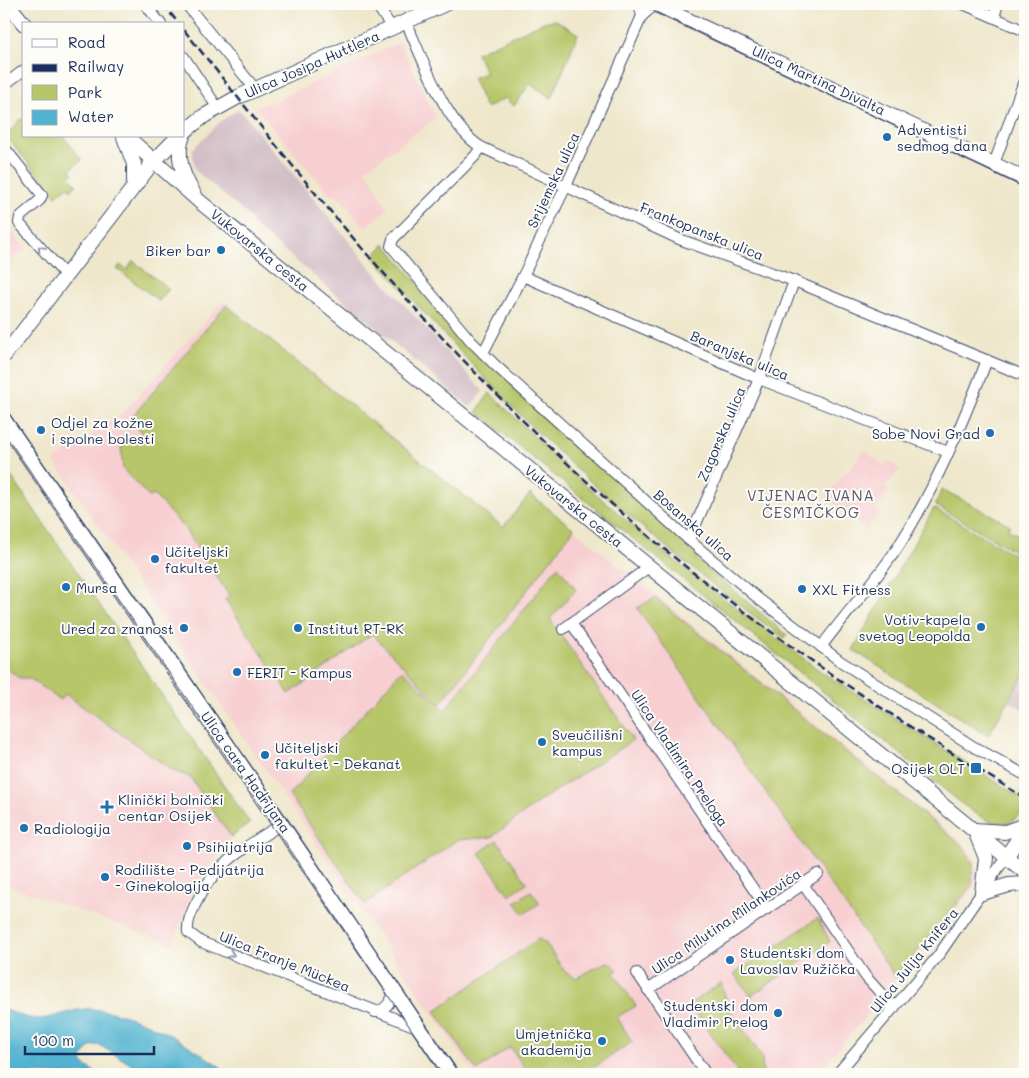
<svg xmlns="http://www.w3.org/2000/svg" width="1029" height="1078" font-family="Mali,sans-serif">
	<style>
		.built { fill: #f7cfd1 }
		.industrial { fill: #d2bdc6 }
		.green { fill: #b7c669; stroke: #697a64 }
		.water { fill: #51b3d0; stroke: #367197 }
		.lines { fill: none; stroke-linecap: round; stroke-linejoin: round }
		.street-casing { stroke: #3b4b6e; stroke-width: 12 }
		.secondary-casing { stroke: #3b4b6e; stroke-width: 16 }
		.street { stroke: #fff; stroke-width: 10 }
		.secondary { stroke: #fff; stroke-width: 14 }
		.tram { stroke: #1b2f5e; stroke-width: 1 }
		.rail { stroke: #1b2f5e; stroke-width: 2.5; stroke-dasharray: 8 4; stroke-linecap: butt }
		.oneway { stroke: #8d97ae }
		.poi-dot { fill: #1f6fb2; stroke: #fdfcf7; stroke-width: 2 }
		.labels { text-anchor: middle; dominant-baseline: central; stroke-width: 4; stroke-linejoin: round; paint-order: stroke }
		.street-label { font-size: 14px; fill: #1b2f5e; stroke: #fdfcf7 }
		.poi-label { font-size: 14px; fill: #1b2f5e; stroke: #fdfcf7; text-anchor: start }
		.neighbourhood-label { font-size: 15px; letter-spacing: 1px; fill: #5b5771; stroke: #fdfcf7 }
	</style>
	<rect width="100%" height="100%" fill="#fdfcf7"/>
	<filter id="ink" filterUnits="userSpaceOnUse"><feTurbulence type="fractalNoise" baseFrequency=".02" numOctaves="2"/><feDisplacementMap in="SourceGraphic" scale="10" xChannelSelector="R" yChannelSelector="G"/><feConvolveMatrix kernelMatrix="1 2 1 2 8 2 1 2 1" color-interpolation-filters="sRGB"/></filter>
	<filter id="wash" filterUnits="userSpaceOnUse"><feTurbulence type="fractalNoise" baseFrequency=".0096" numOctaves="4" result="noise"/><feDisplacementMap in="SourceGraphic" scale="20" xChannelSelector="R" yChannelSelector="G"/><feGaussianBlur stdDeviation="1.12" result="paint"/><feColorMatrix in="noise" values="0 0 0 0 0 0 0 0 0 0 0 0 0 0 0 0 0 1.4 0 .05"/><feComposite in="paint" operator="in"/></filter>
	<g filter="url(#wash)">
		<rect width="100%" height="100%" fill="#efe7cb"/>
		<g class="built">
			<path d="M 400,42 L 436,118 L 366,169 L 388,209 L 365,227 L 337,195 L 331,196 L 255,107 L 277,100 Z"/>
			<path d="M 4,221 L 26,249 L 4,267 Z"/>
			<path d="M 223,301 L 503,527 L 530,494 L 964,844 L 974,857 L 977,884 L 817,1074 L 474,1074 L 54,461 L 123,413 Z"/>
			<path d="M 865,450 L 884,466 L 889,461 L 900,470 L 885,487 L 889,491 L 875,509 L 880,513 L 866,530 L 825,497 Z"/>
			<path d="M 4,666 L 19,678 L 29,678 L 60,700 L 65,694 L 173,771 L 190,776 L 231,837 L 193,890 L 173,944 L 4,884 Z"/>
		</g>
		<g class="industrial">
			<path d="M 239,109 L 371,268 L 483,391 L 470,407 L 251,223 L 253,220 L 195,170 L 192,150 L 221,121 Z"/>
			<path d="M 1025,672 L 1025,711 L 1009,701 Z"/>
		</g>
		<g class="green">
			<path d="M 556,20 L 578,34 L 552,98 L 530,84 L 514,106 L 505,98 L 486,108 L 472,78 L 486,73 L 476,53 L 544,22 Z"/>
			<path d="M 21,119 L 24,121 L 24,136 L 63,136 L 82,160 L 70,170 L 73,174 L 70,177 L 77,185 L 71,190 L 68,186 L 56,196 L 5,135 L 18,124 L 17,122 Z"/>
			<path d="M 385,244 L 464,339 L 700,554 L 696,559 L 787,635 L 784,638 C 710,584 638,526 571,464 C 501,399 437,327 373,256 Z"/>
			<path d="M 133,261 L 169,289 L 159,301 L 117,269 L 120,265 L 127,270 Z"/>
			<path d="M 226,305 L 503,527 L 530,494 L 574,529 L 440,704 L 372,634 L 289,694 L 225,599 L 229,595 L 184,528 L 154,495 L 149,497 L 123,469 L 121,447 L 142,434 L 131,418 Z"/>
			<path d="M 490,393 L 565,467 L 657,547 L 719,595 L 823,673 L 1025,800 C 1025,807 1023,812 1017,817 C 1001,833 979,816 965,806 L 476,412 Z"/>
			<path d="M 4,466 L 250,823 L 231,837 L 190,777 L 173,771 L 65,694 L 60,700 L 29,678 L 19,678 L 4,666 Z"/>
			<path d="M 942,489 L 1010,525 L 1008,530 L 1025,538 L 1025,557 L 935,505 Z"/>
			<path d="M 934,508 L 1025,561 L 1025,672 L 988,736 L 853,650 Z"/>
			<path d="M 558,566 L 576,590 L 550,619 L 633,740 L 540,801 L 492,837 L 457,840 L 365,904 L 289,795 L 402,670 L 445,710 Z"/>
			<path d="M 655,598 L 963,846 L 973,863 L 972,885 L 896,978 L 637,608 Z"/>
			<path d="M 497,840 L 527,883 L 509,895 L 479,853 Z"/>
			<path d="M 531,891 L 540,903 L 524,914 L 515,902 Z"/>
			<path d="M 818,918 L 830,942 L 751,996 L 734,974 Z"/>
			<path d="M 538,939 L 545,942 L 565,972 L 577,978 L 606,962 L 611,963 L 618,970 L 614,973 L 636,1006 L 617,1017 L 632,1042 L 584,1074 L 529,1074 L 510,1047 L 477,1071 L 435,1011 Z"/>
			<path d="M 721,983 L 730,1010 L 762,1057 L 763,1074 L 739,1074 L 690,1004 Z"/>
		</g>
		<path class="water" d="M 4,1009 C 14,1013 25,1018 37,1019 C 55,1019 74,1007 93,1009 C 142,1014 191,1045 230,1074 L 147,1074 L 99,1045 L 91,1046 L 82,1057 L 83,1064 L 98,1074 L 4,1074 Z"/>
	</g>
	<g filter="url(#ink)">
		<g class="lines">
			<g class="street-casing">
				<g id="street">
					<path d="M 145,4 L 161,24"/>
					<path d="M 186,4 L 256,90"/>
					<path d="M 376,4 L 392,28"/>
					<path d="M 639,4 L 642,16 L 650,9 L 658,5"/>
					<path d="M 963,4 L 1025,31"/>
					<path d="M 994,17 L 998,4"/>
					<path d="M 406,22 C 423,59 446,126 481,147 L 679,239 L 794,281 L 1025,376"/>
					<path d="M 184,57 L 217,107"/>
					<path d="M 4,85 L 24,70"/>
					<path d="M 4,147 L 42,195 L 40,200 L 20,217 L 19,223 L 66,276"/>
					<path d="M 481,147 L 476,155 L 393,239 L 391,246 L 471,341 L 495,365 L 689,540 L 760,600 L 840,661 L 974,747 L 1025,775"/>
					<path d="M 994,164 L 1025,78"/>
					<path d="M 523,276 L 759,379 L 948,452"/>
					<path d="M 483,353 L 523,276 L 566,186 L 642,16"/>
					<path d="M 689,540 L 759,379 L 794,281"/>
					<path d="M 571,623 L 767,909"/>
					<path d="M 563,629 L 649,567"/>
					<path d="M 821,647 C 846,613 875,582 898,547 C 935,489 962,424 987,360"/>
					<path d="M 282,824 C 245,847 214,864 195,905 C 191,914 187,922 188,932 L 201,942 L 419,1028"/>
					<path d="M 803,884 L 866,977 L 894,1008"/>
					<path d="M 637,973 L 706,1074"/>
					<path d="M 648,990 L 818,874"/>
					<path d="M 375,1012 C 386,1010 392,1001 394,990"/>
					<path d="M 837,1074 L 938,956 L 1006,857"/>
				</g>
			</g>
			<g class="secondary-casing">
				<g id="secondary">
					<path d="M 8,4 L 24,24"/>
					<path d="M 654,4 L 1025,179"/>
					<path d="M 184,132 L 204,116 L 238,97 L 445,4"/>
					<path d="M 126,136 L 199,201 L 1025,872"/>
					<path d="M 183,136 C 175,154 183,177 193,192"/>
					<path d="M 124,137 L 134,164 L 134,186"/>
					<path d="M 4,356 L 153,162 L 179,136"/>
					<path d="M 4,420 L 282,824 L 450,1074"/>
					<path d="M 974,830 L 1005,832 L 1025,825"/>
					<path d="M 977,836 L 986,858 L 982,893"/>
					<path d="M 1006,857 L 1025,829"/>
					<path d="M 982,893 L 1009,885 L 1025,884"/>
				</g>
			</g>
			<use href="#street" class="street"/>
			<use href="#secondary" class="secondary"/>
			<g class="tram">
				<path d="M 639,4 L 1025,188"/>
				<path d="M 4,406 L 168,644 L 460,1074"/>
				<path d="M 4,436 L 442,1074"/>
			</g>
			<g class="rail">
				<path d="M 163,4 L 179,24"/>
				<path d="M 184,30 C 229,86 274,144 321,200 C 427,327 542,448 669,553 C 781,645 901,723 1025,798"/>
			</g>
		</g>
		<defs><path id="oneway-chevron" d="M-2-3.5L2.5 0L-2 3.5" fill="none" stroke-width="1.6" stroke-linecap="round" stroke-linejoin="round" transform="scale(1.25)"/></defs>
		<g class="oneway">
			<use href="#oneway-chevron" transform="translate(41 249) rotate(-130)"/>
			<use href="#oneway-chevron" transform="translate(231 954) rotate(22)"/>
		</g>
	</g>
	<g class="poi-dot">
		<circle cx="887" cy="137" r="5"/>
		<circle cx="221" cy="250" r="5"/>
		<circle cx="41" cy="430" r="5"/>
		<circle cx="990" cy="433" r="5"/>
		<circle cx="155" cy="559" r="5"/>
		<circle cx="66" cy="587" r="5"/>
		<circle cx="802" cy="589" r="5"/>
		<circle cx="981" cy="627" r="5"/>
		<circle cx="184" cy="628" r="5"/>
		<circle cx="298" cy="628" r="5"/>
		<circle cx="237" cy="672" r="5"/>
		<circle cx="542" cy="742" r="5"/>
		<circle cx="265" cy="755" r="5"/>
		<rect x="970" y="762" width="12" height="12" rx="2.5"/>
		<path d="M104.5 799.5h5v5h5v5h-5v5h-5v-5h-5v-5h5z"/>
		<circle cx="24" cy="828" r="5"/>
		<circle cx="187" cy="846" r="5"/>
		<circle cx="105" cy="877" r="5"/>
		<circle cx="730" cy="960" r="5"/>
		<circle cx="778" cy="1013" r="5"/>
		<circle cx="602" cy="1041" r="5"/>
	</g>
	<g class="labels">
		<g class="street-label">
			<text transform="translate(312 64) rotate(-24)">Ulica Josipa Huttlera</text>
			<text transform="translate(819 80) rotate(25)">Ulica Martina Divalta</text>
			<text transform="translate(553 180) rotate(-65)">Srijemska ulica</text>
			<text transform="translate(702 231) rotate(22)">Frankopanska ulica</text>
			<text transform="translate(260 250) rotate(39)">Vukovarska cesta</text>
			<text transform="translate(740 355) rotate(23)">Baranjska ulica</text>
			<text transform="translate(721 434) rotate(-67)">Zagorska ulica</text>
			<text transform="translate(574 506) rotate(39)">Vukovarska cesta</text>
			<text transform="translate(694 525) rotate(41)">Bosanska ulica</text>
			<text transform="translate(680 758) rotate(56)">Ulica Vladimira Preloga</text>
			<text transform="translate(246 772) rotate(55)">Ulica cara Hadrijana</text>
			<text transform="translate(726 921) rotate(-34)">Ulica Milutina Milankovića</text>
			<text transform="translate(914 960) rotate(-51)">Ulica Julija Knifera</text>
			<text transform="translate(285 961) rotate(22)">Ulica Franje Mückea</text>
		</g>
		<g class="poi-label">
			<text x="897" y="129">Adventisti<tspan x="897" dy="16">sedmog dana</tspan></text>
			<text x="211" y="250" text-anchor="end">Biker bar</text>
			<text x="51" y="422">Odjel za kožne<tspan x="51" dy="16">i spolne bolesti</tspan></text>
			<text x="980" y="433" text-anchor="end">Sobe Novi Grad</text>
			<text x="165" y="551">Učiteljski<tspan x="165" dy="16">fakultet</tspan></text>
			<text x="76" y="587">Mursa</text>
			<text x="812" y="589">XXL Fitness</text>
			<text x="971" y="619" text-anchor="end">Votiv-kapela<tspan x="971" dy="16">svetog Leopolda</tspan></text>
			<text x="174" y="628" text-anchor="end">Ured za znanost</text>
			<text x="308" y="628">Institut RT-RK</text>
			<text x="247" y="672">FERIT - Kampus</text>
			<text x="552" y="734">Sveučilišni<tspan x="552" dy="16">kampus</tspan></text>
			<text x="275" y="747">Učiteljski<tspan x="275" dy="16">fakultet - Dekanat</tspan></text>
			<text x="965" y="768" text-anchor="end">Osijek OLT</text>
			<text x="118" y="799">Klinički bolnički<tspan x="118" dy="16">centar Osijek</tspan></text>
			<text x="34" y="828">Radiologija</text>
			<text x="197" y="846">Psihijatrija</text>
			<text x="115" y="869">Rodilište - Pedijatrija<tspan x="115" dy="16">- Ginekologija</tspan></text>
			<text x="740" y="952">Studentski dom<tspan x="740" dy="16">Lavoslav Ružička</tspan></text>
			<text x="768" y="1005" text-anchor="end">Studentski dom<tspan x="768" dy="16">Vladimir Prelog</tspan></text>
			<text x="592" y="1033" text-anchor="end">Umjetnička<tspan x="592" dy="16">akademija</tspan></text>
		</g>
		<g class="neighbourhood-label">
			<text x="811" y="495">VIJENAC IVANA<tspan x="811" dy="17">ČESMIČKOG</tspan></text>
		</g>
	</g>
	<rect width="1029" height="1078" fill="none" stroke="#fdfcf7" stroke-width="20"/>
	<rect x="22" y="22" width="162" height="115" fill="#fdfcf7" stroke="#a3aaba"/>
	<rect x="32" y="39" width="25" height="8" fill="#ffffff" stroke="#a3aaba"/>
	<text x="68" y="48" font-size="15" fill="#1b2f5e">Road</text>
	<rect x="32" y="64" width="25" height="8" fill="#1b2f5e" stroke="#a3aaba"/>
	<text x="68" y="72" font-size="15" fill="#1b2f5e">Railway</text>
	<rect x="32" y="85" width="25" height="15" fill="#b7c669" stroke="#a3aaba"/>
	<text x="68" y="98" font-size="15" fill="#1b2f5e">Park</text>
	<rect x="32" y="110" width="25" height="15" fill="#51b3d0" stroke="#a3aaba"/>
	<text x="68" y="122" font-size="15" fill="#1b2f5e">Water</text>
	<path d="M25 1046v8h129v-8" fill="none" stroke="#1b2f5e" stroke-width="2.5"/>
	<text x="32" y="1046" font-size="15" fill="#1b2f5e" stroke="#fdfcf7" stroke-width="4" paint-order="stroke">100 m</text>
</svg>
